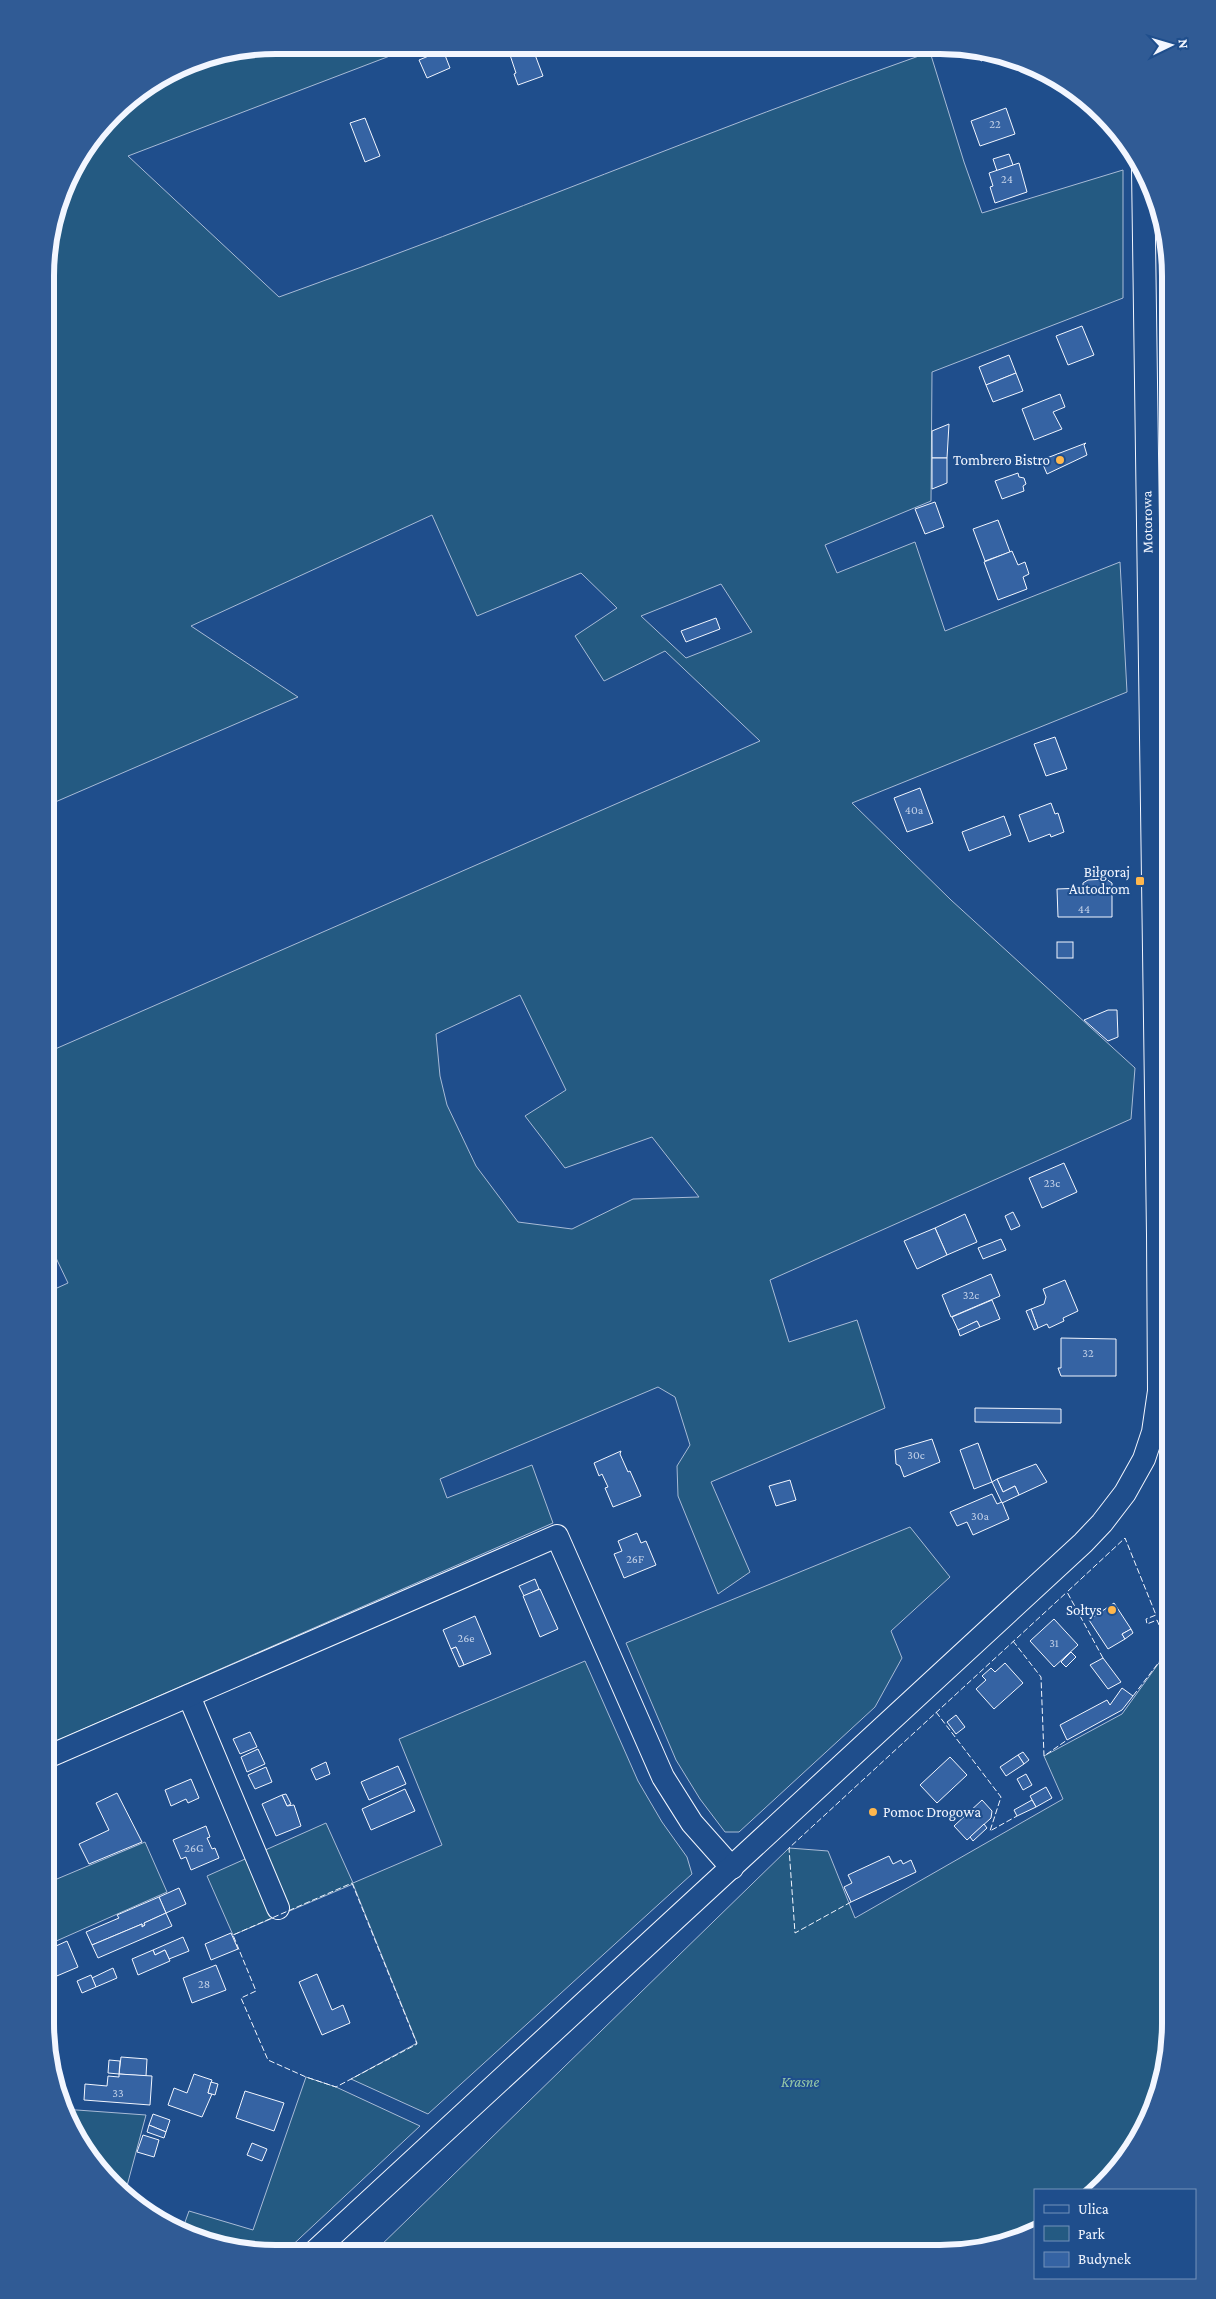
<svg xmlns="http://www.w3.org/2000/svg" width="1216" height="2299" font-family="'Crimson Pro',serif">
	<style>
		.green { fill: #245a82; stroke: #a8bbd7; fill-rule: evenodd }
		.building { fill: #3563a3; stroke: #f2f6ff }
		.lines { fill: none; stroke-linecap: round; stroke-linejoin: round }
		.minor-casing { stroke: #f2f6ff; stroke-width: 24 }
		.minor { stroke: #1f4e8c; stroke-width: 22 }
		.fence { stroke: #f2f6ff; stroke-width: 1; stroke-dasharray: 6 2.5; stroke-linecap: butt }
		.poi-dot { fill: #ffb74d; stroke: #1f4e8c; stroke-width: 2 }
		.labels { text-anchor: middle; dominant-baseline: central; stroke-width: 4; stroke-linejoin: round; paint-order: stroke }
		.number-label { font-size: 12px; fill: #c3d1e8 }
		.poi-label { font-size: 15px; fill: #f2f6ff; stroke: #1f4e8c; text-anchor: end }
		.street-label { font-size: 15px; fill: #f2f6ff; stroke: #1f4e8c }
		.park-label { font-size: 15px; font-style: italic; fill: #97c8a6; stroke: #1f4e8c }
		.rim { fill: none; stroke: #f2f6ff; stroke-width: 6 }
	</style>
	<rect width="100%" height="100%" fill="#1f4e8c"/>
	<g class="green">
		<path d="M 275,45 L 416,46 L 128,156 L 279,297 C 498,219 711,129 930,52 L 964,162 L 982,213 L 1123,170 L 1123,298 L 932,372 L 931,501 L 825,545 L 837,573 L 915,542 L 945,631 L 1120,562 L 1127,692 L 852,803 L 951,900 L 1135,1068 L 1131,1119 L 770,1280 L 789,1342 L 857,1320 L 885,1408 L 711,1482 L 750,1572 L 718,1594 L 678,1496 L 677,1466 L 690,1445 L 675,1397 L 658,1387 L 440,1479 L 447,1498 L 532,1465 L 553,1523 L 45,1746 L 46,1293 L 68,1283 L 46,1237 L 46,1053 L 760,741 L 665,651 L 604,681 L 575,636 L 617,608 L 581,573 L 477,616 L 432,515 L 191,626 L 298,697 L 46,806 L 47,246 L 69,173 L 123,102 L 188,62 ZM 721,584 L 752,632 L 686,658 L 641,616 ZM 520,995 L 566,1090 L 525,1116 L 565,1168 L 652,1137 L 699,1197 L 633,1199 L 572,1229 L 518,1222 L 476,1166 L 447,1105 L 440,1076 L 436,1034 Z"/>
		<path d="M 910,1527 L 950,1577 L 891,1631 L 902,1658 L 875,1707 L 739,1832 L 725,1832 L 700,1799 L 676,1760 L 626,1643 Z"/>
		<path d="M 1169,1649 L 1171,1651 L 1170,2039 L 1154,2111 L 1123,2164 L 1095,2190 L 1035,2190 L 1035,2232 L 1014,2242 L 941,2254 L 374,2252 L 789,1848 L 828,1851 L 855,1918 L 1063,1799 L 1044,1756 L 1122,1714 Z"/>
		<path d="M 585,1661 L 638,1781 L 662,1822 L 687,1857 L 692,1874 L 428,2114 L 351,2079 L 417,2043 L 353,1884 L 233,1935 L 207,1876 L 326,1823 L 353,1883 L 442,1845 L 399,1739 Z"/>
		<path d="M 145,1842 L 167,1892 L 45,1946 L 45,1884 Z"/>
		<path d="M 306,2077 L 336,2087 L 420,2126 L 285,2252 L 245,2252 L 187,2236 L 156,2217 L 184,2225 L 189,2211 L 253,2230 Z"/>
		<path d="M 63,2109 L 146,2115 L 124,2197 L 68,2119 Z"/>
	</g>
	<g class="building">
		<path d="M 507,46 L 530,47 L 532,53 L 534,52 L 543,76 L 518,85 L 514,74 L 516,73 Z"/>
		<path d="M 976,49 L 985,49 L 999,54 L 981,61 Z"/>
		<path d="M 443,50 L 450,68 L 427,78 L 419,60 Z"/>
		<path d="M 1006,108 L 1015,134 L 980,146 L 971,121 Z"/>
		<path d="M 365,118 L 380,156 L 365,162 L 350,123 Z"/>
		<path d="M 1009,154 L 1013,165 L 997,171 L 993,159 Z"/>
		<path d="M 1019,163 L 1027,192 L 995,203 L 990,187 L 993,186 L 989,173 Z"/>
		<path d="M 1082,326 L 1094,355 L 1068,365 L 1056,336 Z"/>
		<path d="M 1009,355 L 1016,373 L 986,385 L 979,367 Z"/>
		<path d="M 1016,373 L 1023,391 L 993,402 L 986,385 Z"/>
		<path d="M 1060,394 L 1065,407 L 1053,412 L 1062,429 L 1034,440 L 1022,409 Z"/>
		<path d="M 949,424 L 947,458 L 932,458 L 932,431 Z"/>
		<path d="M 1086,443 L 1084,445 L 1087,455 L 1047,474 L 1042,462 L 1039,461 Z"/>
		<path d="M 932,458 L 947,458 L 947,483 L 932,489 Z"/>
		<path d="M 1018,473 L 1019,477 L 1024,478 L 1026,484 L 1023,486 L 1024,491 L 1002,499 L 995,481 Z"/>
		<path d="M 935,502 L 944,527 L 925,534 L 915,509 Z"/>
		<path d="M 998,520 L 1010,552 L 985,561 L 973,529 Z"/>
		<path d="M 1012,551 L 1018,565 L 1025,562 L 1029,574 L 1023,577 L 1027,589 L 998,600 L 984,562 Z"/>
		<path d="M 716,618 L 720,629 L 686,642 L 681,631 Z"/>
		<path d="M 1055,737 L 1067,769 L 1046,776 L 1034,744 Z"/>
		<path d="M 920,788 L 933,823 L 907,832 L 894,798 Z"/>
		<path d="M 1051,803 L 1055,814 L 1058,813 L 1064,832 L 1051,837 L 1050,834 L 1029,842 L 1019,815 Z"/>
		<path d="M 1004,816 L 1011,835 L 969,851 L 962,832 Z"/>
		<path d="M 1106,879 L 1112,883 L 1112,917 L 1058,917 L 1057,889 L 1083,888 L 1083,883 L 1088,880 Z"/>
		<rect x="1057" y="942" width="16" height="16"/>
		<path d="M 1108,1010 L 1117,1010 L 1118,1037 L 1108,1041 L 1084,1020 Z"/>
		<path d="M 1064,1163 L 1077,1192 L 1042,1208 L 1029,1178 Z"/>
		<path d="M 1013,1212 L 1020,1226 L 1011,1230 L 1005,1216 Z"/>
		<path d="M 965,1214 L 977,1242 L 947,1255 L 935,1228 Z"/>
		<path d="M 935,1228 L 947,1255 L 917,1269 L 904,1241 Z"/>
		<path d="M 1001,1239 L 1006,1250 L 983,1259 L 978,1248 Z"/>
		<path d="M 991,1274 L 1000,1296 L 951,1317 L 942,1295 Z"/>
		<path d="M 1065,1280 L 1078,1311 L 1063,1318 L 1064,1321 L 1049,1328 L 1047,1324 L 1038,1328 L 1031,1309 L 1044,1304 L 1046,1297 L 1043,1289 Z"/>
		<path d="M 992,1300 L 1000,1319 L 980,1327 L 977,1321 L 958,1330 L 952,1317 Z"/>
		<path d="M 1031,1309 L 1038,1328 L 1034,1330 L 1026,1311 Z"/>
		<path d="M 977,1321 L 980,1327 L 960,1336 L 958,1330 Z"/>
		<path d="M 1061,1338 L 1116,1339 L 1116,1376 L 1061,1376 L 1058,1368 L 1061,1368 Z"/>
		<path d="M 975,1408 L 1061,1409 L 1061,1423 L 975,1422 Z"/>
		<path d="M 932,1439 L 940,1462 L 904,1477 L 900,1466 L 896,1464 L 895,1450 Z"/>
		<path d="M 978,1443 L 992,1482 L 974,1489 L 960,1450 Z"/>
		<path d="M 621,1451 L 620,1454 L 628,1472 L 630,1471 L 641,1496 L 613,1507 L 605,1488 L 608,1487 L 602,1474 L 599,1476 L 594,1463 Z"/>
		<path d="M 1036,1464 L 1047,1482 L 1019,1495 L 1015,1486 L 1003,1492 L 997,1479 Z"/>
		<path d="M 997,1479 L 1003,1492 L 1015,1486 L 1019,1495 L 1002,1503 L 992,1482 Z"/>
		<path d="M 790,1480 L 796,1500 L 776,1506 L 769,1486 Z"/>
		<path d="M 992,1494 L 997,1504 L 1002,1502 L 1009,1519 L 973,1535 L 967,1522 L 957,1526 L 950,1512 Z"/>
		<path d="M 637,1533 L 641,1543 L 646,1541 L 656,1565 L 624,1578 L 614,1554 L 622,1551 L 618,1541 Z"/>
		<path d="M 535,1579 L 539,1589 L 524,1596 L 519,1586 Z"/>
		<path d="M 540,1589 L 558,1629 L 540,1637 L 523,1596 Z"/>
		<path d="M 1114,1603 L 1131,1629 L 1122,1634 L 1125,1639 L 1108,1649 L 1089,1620 Z"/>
		<path d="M 475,1616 L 491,1654 L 464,1665 L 456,1647 L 451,1649 L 443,1630 Z"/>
		<path d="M 1054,1619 L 1078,1645 L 1054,1667 L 1030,1641 Z"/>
		<path d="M 1131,1629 L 1133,1633 L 1125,1639 L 1122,1634 Z"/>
		<path d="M 456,1647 L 464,1665 L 459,1667 L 451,1649 Z"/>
		<path d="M 1071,1652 L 1076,1657 L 1066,1667 L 1061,1662 Z"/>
		<path d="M 1103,1658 L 1121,1682 L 1108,1689 L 1090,1665 Z"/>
		<path d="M 1005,1663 L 1023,1683 L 994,1709 L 976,1689 L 986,1680 L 982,1676 L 991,1668 L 995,1672 Z"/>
		<path d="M 1122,1688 L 1133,1696 L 1122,1710 L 1067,1740 L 1060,1725 L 1107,1700 L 1110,1705 Z"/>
		<path d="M 956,1715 L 965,1727 L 956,1734 L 947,1722 Z"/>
		<path d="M 250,1732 L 257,1747 L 240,1754 L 233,1739 Z"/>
		<path d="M 258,1749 L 265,1764 L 247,1772 L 241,1757 Z"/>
		<path d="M 1023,1752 L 1029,1760 L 1024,1764 L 1018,1755 Z"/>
		<path d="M 1018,1755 L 1024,1764 L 1006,1776 L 1000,1767 Z"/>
		<path d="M 950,1757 L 967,1775 L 937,1803 L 920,1785 Z"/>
		<path d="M 326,1762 L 330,1774 L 316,1780 L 311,1769 Z"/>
		<path d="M 398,1766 L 406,1784 L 369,1800 L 361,1782 Z"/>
		<path d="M 266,1767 L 272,1782 L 255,1789 L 248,1775 Z"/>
		<path d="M 1026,1774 L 1032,1785 L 1023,1790 L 1017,1779 Z"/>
		<path d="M 191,1779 L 199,1798 L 188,1803 L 186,1799 L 171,1806 L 165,1790 Z"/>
		<path d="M 1046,1787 L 1052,1798 L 1036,1807 L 1030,1796 Z"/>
		<path d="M 405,1789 L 415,1811 L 371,1830 L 362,1809 Z"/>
		<path d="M 117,1793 L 142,1842 L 89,1864 L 79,1844 L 109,1830 L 96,1803 Z"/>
		<path d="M 286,1794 L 291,1804 L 287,1806 L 282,1795 Z"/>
		<path d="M 282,1795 L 287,1806 L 294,1805 L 301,1826 L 276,1836 L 262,1804 Z"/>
		<path d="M 982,1800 L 992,1811 L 991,1818 L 967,1840 L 954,1826 Z"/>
		<path d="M 1032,1800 L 1036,1807 L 1017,1816 L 1014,1810 Z"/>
		<path d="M 984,1824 L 987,1828 L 973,1841 L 970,1837 Z"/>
		<path d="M 206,1826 L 210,1837 L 207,1838 L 212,1849 L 215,1848 L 219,1858 L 191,1870 L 186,1857 L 181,1859 L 173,1840 Z"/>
		<path d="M 889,1856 L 893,1864 L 901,1860 L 903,1864 L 911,1860 L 916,1872 L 851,1902 L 844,1887 L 852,1883 L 848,1875 Z"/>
		<path d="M 179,1888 L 186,1904 L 166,1913 L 159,1897 Z"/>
		<path d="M 159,1897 L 166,1913 L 144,1923 L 145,1925 L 142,1927 L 142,1924 L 92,1945 L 86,1932 L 119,1918 L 117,1915 Z"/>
		<path d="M 166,1913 L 172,1926 L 98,1958 L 92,1945 L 142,1924 L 142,1927 L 145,1925 L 144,1923 Z"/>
		<path d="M 231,1933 L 238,1949 L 211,1960 L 205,1944 Z"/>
		<path d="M 183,1937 L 189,1951 L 169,1959 L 165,1950 L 155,1955 L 153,1950 Z"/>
		<path d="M 67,1941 L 78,1967 L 45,1981 L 45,1951 Z"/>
		<path d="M 153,1950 L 155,1955 L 165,1950 L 170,1961 L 138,1975 L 132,1959 Z"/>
		<path d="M 216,1965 L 226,1990 L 192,2003 L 183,1978 Z"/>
		<path d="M 113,1968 L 117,1978 L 96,1987 L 92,1978 Z"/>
		<path d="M 317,1974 L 332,2010 L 343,2005 L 350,2023 L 322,2035 L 299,1982 Z"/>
		<path d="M 91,1975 L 96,1987 L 82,1993 L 77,1981 Z"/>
		<path d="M 121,2057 L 147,2059 L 146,2076 L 119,2074 Z"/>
		<path d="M 109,2060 L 120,2061 L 119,2074 L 108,2073 Z"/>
		<path d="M 119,2074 L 152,2076 L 150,2105 L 84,2100 L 85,2084 L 107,2086 L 108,2076 L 119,2077 Z"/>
		<path d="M 194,2074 L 212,2080 L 208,2093 L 212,2094 L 202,2117 L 168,2105 L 174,2088 L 187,2093 Z"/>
		<path d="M 211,2082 L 218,2084 L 215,2095 L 208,2093 Z"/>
		<path d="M 245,2091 L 284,2103 L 274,2131 L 236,2118 Z"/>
		<path d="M 153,2114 L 170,2120 L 166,2132 L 149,2125 Z"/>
		<path d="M 149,2125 L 166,2132 L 164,2138 L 147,2132 Z"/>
		<path d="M 143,2135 L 159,2140 L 154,2157 L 137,2152 Z"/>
		<path d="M 252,2143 L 267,2149 L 262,2161 L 247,2155 Z"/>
	</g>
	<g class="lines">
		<g class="minor-casing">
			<g id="minor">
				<path d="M 189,1696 L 278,1908"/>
				<path d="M 45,1758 L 557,1536 L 663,1777 L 692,1823 L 732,1868"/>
				<path d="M 314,2252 L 1083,1543 L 1102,1523 L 1125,1493 L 1144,1459 L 1153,1432 L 1159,1391 L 1158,1234 L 1143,169"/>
			</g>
		</g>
		<use href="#minor" class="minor"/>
		<g class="fence">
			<path d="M 1013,1641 L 1041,1677 L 1044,1756 L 1067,1740"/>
			<path d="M 1103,1658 L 1067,1592 L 1125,1538 L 1156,1615 L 1146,1619 L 1147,1624 L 1157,1620 L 1169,1649 L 1133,1696"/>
			<path d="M 936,1712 L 1001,1797 L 990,1831 L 1017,1816"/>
			<path d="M 352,1883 L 417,2044 L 336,2087 L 306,2077 L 268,2060 L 241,1998 L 256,1991 L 233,1935 Z"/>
			<path d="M 851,1902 L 795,1933 L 789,1848 L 1067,1592"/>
		</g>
	</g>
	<g class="poi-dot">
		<circle cx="1060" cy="460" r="5"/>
		<rect x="1135" y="876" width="10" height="10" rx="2.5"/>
		<circle cx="1112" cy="1610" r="5"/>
		<circle cx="873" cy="1812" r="5"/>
	</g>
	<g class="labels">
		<g class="number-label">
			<text x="995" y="124">22</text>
			<text x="1007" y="179">24</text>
			<text x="914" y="810">40a</text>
			<text x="1084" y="909">44</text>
			<text x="1052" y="1183">23c</text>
			<text x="971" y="1295">32c</text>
			<text x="1088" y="1353">32</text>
			<text x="916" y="1455">30c</text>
			<text x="980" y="1516">30a</text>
			<text x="635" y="1559">26F</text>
			<text x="466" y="1638">26e</text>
			<text x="1054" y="1643">31</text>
			<text x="194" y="1848">26G</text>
			<text x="204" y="1984">28</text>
			<text x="118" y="2093">33</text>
		</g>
		<g class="poi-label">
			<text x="1050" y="460">Tombrero Bistro</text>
			<text x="1130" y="872">Biłgoraj<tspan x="1130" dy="17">Autodrom</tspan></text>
			<text x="1102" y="1610">Sołtys</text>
			<text x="883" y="1812" text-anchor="start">Pomoc Drogowa</text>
		</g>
		<g class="street-label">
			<text transform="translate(1147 522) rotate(-91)">Motorowa</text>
		</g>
		<g class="park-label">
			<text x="800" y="2082">Krasne</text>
		</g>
	</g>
	<path d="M0 0H1216V2299H0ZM276 54H940A222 222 0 0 1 1162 276V2023A222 222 0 0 1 940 2245H276A222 222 0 0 1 54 2023V276A222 222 0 0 1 276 54Z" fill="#305b95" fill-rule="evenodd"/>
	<path class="rim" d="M276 54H940A222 222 0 0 1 1162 276V2023A222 222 0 0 1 940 2245H276A222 222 0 0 1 54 2023V276A222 222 0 0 1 276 54Z"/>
	<rect x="1034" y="2189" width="162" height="90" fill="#1f4e8c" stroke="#7391ba"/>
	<rect x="1044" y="2205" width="25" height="8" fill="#1f4e8c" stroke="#7391ba"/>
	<text x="1078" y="2214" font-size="15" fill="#f2f6ff">Ulica</text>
	<rect x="1044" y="2226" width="25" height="15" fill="#245a82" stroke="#7391ba"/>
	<text x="1078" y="2239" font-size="15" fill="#f2f6ff">Park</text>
	<rect x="1044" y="2252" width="25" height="15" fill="#3563a3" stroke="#7391ba"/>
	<text x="1078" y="2264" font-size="15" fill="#f2f6ff">Budynek</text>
	<g transform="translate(1171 45) rotate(85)" stroke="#1f4e8c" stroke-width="4" paint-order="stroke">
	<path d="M0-4L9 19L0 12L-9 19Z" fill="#f2f6ff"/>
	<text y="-8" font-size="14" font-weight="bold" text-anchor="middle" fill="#f2f6ff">N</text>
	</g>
</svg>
